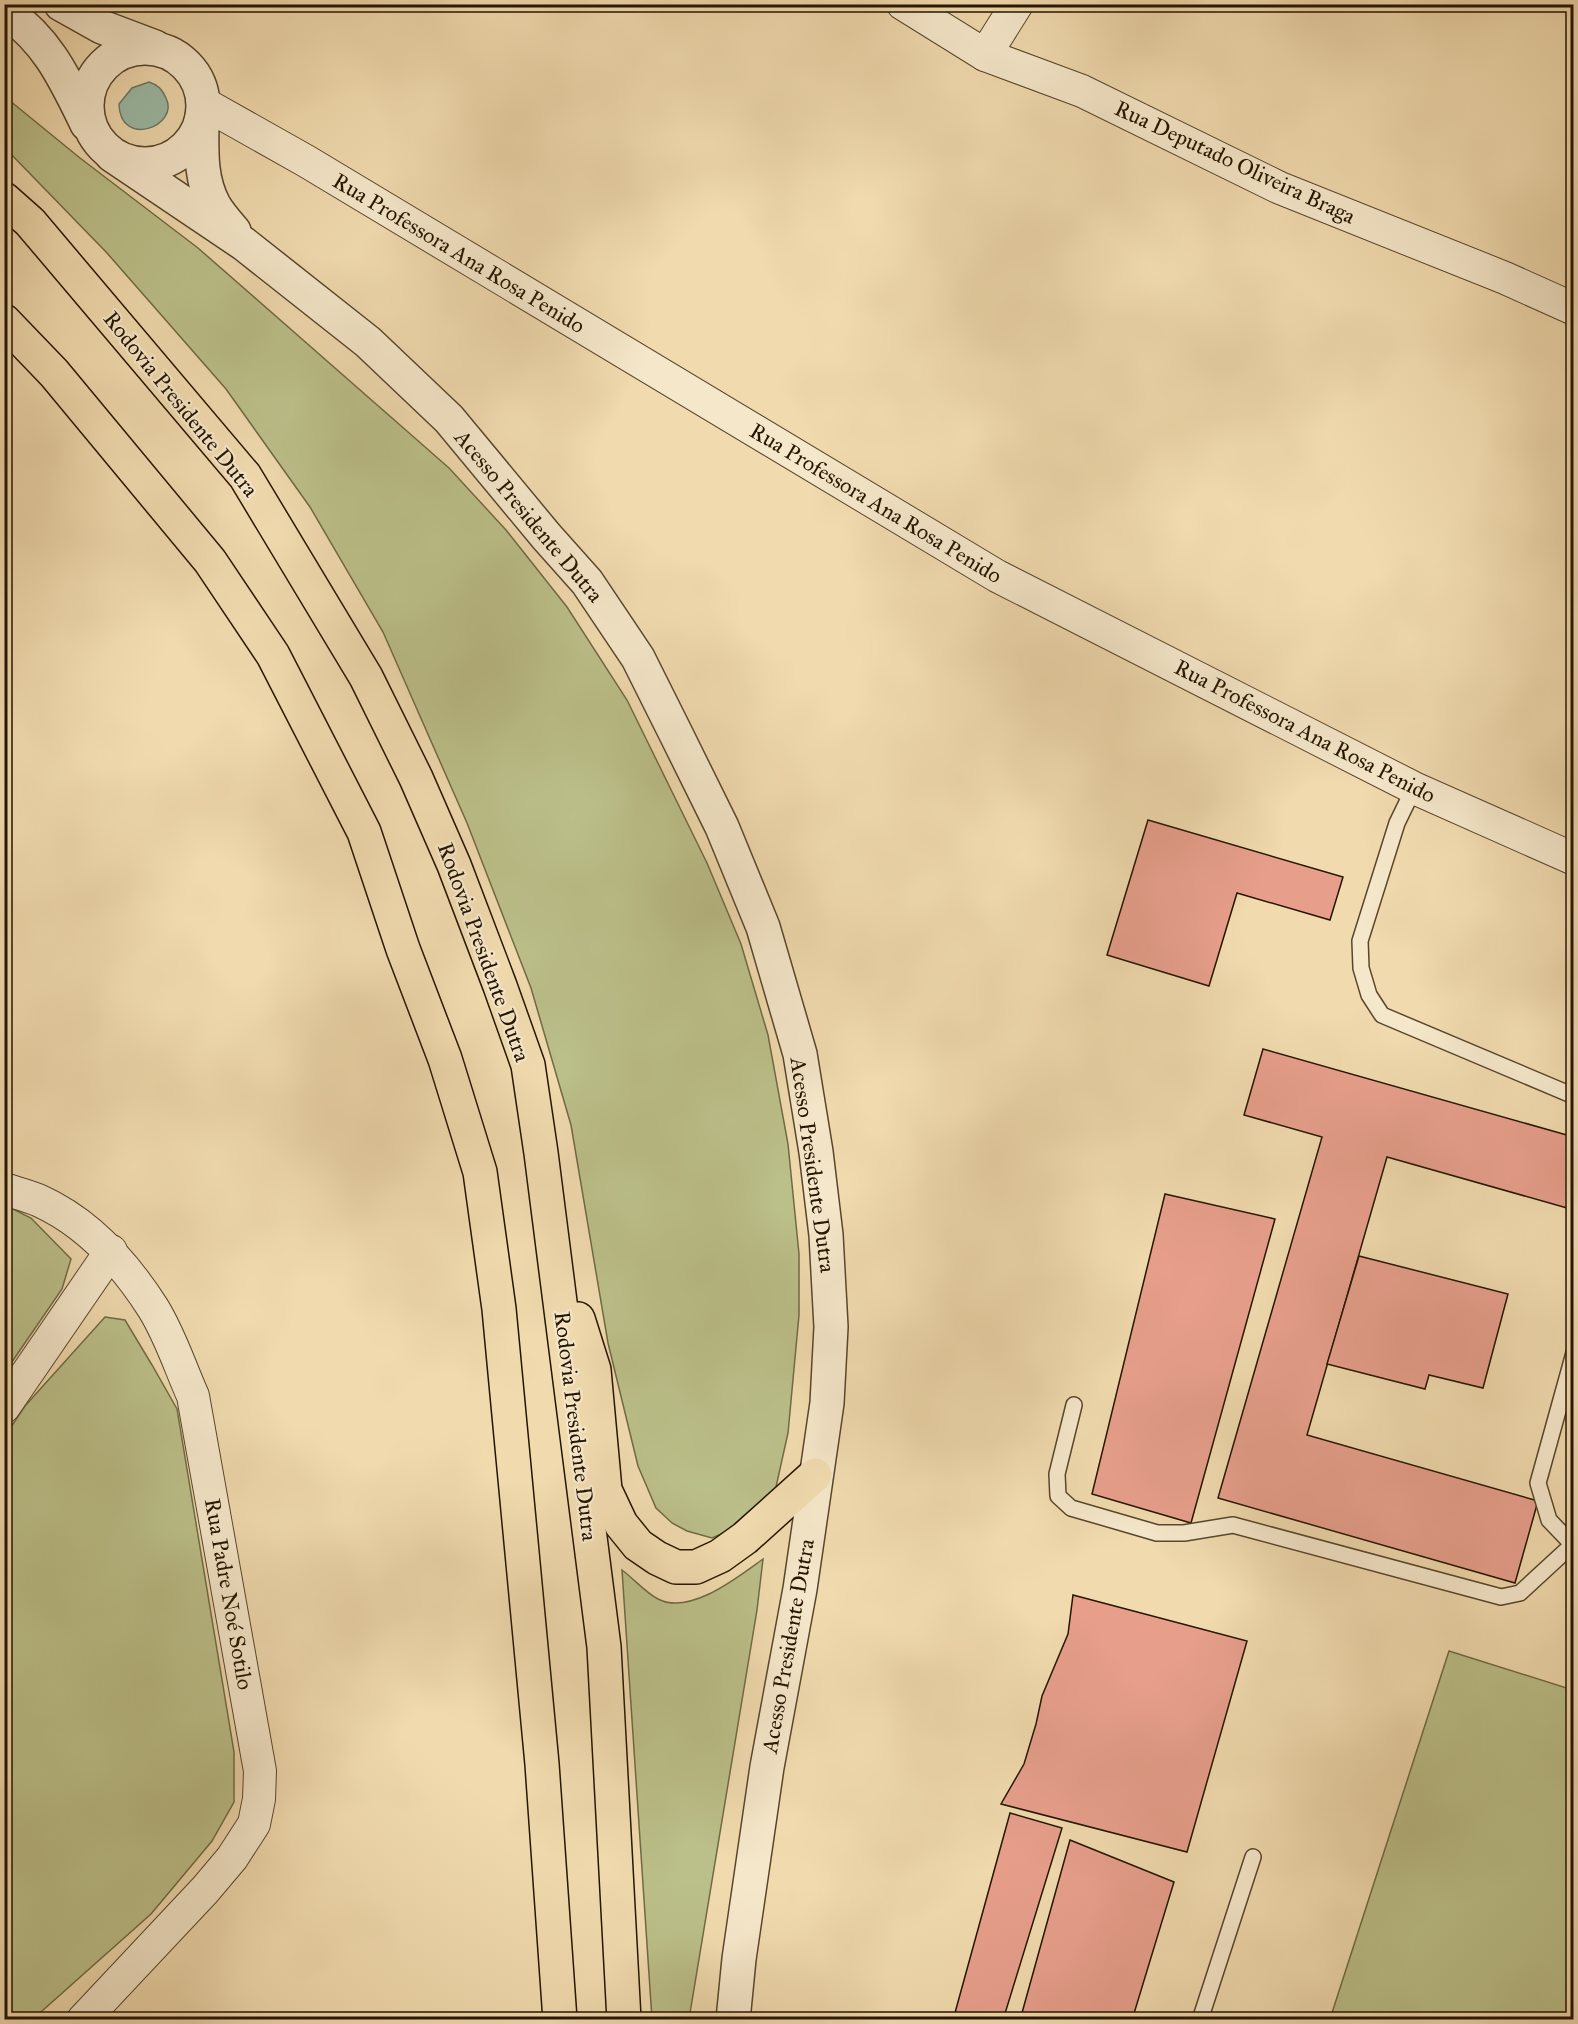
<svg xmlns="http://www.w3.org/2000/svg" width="1578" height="2024" font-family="'IM FELL Great Primer',serif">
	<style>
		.green { fill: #bbbf89; stroke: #706a44; stroke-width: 1.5 }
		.water { fill: #9bbba7; stroke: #6c7964; stroke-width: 1.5 }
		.building { fill: #e79f8c; stroke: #251500; stroke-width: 1.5 }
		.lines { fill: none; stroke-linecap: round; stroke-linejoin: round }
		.service-casing { stroke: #58462c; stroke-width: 18 }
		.minor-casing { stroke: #58462c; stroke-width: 34 }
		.tertiary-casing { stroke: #58462c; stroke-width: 36 }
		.motorway-casing { stroke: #251500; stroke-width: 36 }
		.service { stroke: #f5e7ca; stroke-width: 15 }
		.minor { stroke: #f5e7ca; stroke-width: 32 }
		.tertiary { stroke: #f5e7ca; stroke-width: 33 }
		.motorway { stroke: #f0daae; stroke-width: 33 }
		.labels { text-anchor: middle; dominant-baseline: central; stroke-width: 4.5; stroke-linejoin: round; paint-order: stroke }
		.street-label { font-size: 22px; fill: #251500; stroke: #f5e7ca }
	</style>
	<rect width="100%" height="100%" fill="#f0daae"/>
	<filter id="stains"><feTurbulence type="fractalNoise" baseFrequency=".00333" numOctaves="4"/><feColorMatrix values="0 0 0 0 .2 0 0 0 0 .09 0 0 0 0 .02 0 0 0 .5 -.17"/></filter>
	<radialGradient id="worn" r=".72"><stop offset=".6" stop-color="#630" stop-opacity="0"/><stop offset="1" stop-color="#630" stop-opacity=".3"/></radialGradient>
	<g class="green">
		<path d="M 4,96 L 80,158 L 198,248 L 449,468 L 506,530 L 567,607 L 627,700 L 707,863 L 741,944 L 768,1035 L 788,1144 L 799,1254 L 799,1315 L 788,1433 L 774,1496 L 735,1528 L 712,1538 L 687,1531 L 672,1523 L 656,1508 L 638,1466 L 608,1343 L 571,1125 L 531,988 L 467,823 L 383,632 L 310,507 L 226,389 L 107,253 L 5,148 Z"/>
		<path d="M 5,1205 L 31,1218 L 71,1259 L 62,1289 L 5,1372 Z"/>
		<path d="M 105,1317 L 125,1320 L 152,1365 L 177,1409 L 234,1752 L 234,1802 L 212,1841 L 151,1914 L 33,2019 L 5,2019 L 5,1436 L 25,1406 Z"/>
		<path d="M 763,1559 L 757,1610 L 689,2019 L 652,2019 L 622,1570 C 634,1579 646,1593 658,1599 C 690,1616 739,1576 763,1559 Z"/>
		<path d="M 1449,1651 L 1573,1690 L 1573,2019 L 1330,2019 Z"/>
	</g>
	<path class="water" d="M 149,82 C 158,85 162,89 166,98 C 180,126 120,149 119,104 L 132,88 Z"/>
	<g class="building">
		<path d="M 1148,820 L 1343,877 L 1330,920 L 1237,893 L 1209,986 L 1107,955 Z"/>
		<path d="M 1263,1049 L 1574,1137 L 1574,1210 L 1387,1157 L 1307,1435 L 1538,1501 L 1515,1583 L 1218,1498 L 1322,1137 L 1244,1115 Z"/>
		<path d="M 1165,1194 L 1275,1219 L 1191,1523 L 1092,1494 Z"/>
		<path d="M 1359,1256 L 1508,1294 L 1483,1388 L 1429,1375 L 1425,1389 L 1327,1364 Z"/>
		<path d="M 1073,1595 L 1247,1641 L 1187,1852 L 1001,1804 L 1024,1764 L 1036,1724 L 1042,1696 L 1068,1634 Z"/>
		<path d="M 1010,1813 L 1062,1828 L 1003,2020 L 953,2020 Z"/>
		<path d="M 1070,1840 L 1174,1882 L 1132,2020 L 1020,2020 Z"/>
	</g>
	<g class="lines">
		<g class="service-casing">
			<g id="service">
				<path d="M 1414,788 L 1397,823 L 1360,941 L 1361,968 L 1369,995 L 1382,1015 L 1574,1096"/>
				<path d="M 1574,1353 L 1538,1483 L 1549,1520 L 1574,1546"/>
				<path d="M 1074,1405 L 1057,1474 L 1058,1496 L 1071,1508 L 1157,1533 L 1184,1533 L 1233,1525 L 1501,1597 L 1520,1593 L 1571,1546"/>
				<path d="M 1200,2020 L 1253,1857"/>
			</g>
		</g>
		<g class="minor-casing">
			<g id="minor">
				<path d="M 903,4 L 985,55 L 1082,91 L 1280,188 L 1505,278 L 1574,309"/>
				<path d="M 985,55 L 1017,4"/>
				<path d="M 203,103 L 306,161 L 997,576 L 1414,788 L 1574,859"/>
				<path d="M 4,1189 C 16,1193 29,1196 40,1201 C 88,1223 125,1264 153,1308 C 170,1335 180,1367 193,1396 L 260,1771 L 259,1799 L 254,1824 L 232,1858 L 205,1890 L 83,2020"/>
				<path d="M 4,1407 L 111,1251"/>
			</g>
		</g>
		<g class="tertiary-casing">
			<g id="tertiary">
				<path d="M 61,4 L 102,27 L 155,47"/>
				<path d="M 4,11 C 47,38 66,81 87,124"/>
				<circle cx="145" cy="106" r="58"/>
				<path d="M 202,117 C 202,147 199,177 214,205 C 219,214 227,223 234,231"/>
				<path d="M 112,155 L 244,244 L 368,342 L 449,419 L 546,536 L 587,582 L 638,658 L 677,736 L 722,827 L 763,927 L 800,1054 L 816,1152 L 826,1235 L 831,1327 L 827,1403 L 800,1589 L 767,1767 L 739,1959 L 733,2020"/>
			</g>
		</g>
		<g class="motorway-casing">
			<g id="motorway">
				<path d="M 4,199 L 30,222 L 245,476 L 366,677 L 416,778 L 454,865 L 500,986 L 528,1065 L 541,1153 L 604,1647 L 624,2020"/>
				<path d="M 4,321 L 54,373 L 210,561 L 273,655 L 364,832 L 403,949 L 445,1059 L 480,1172 L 499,1309 L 542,1764 L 560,2020"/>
				<path d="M 578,1319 L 594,1370 L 605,1490 L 621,1524 L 638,1545 L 657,1558 L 676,1567 L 696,1567 L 720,1556 L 745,1538 L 815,1475"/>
			</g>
		</g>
		<use href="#service" class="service"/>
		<use href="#minor" class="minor"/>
		<use href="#tertiary" class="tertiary"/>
		<use href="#motorway" class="motorway"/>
	</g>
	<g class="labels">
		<g class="street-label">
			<text transform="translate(1235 162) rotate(25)">Rua Deputado Oliveira Braga</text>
			<text transform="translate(459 253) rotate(31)">Rua Professora Ana Rosa Penido</text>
			<text transform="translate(181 404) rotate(51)">Rodovia Presidente Dutra</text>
			<text transform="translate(876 503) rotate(31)">Rua Professora Ana Rosa Penido</text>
			<text transform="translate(529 516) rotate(50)">Acesso Presidente Dutra</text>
			<text transform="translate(1305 731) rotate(27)">Rua Professora Ana Rosa Penido</text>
			<text transform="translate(484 952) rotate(70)">Rodovia Presidente Dutra</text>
			<text transform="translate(813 1165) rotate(82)">Acesso Presidente Dutra</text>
			<text transform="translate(576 1426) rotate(83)">Rodovia Presidente Dutra</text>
			<text transform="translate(229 1594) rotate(80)">Rua Padre Noé Sotilo</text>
			<text transform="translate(788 1646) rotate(-80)">Acesso Presidente Dutra</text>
		</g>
	</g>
	<rect width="1578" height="2024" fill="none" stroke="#f0daae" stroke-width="24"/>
	<rect x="6" y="6" width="1566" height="2012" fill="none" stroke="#251500" stroke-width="3"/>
	<rect x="12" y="12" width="1554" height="2000" fill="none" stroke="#251500" stroke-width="1.5"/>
	<rect width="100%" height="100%" filter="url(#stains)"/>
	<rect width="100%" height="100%" fill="url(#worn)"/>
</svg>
